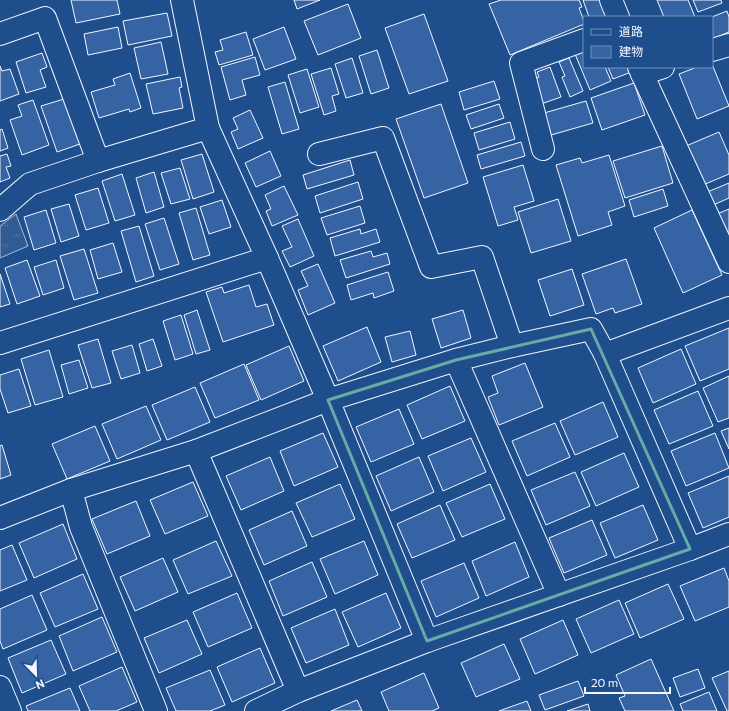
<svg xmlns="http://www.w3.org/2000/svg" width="729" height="711" font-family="Commissioner,'Noto Sans JP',sans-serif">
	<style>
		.park { fill: url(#park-tufts); stroke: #a8bbd7 }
		.building { fill: #3563a3; stroke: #f2f6ff }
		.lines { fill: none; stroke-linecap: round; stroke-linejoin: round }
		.minor-casing { stroke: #f2f6ff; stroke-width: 24 }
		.minor { stroke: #1f4e8c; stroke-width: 22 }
		.marked { fill: none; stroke: #6aa9a8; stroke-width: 3; stroke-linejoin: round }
	</style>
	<defs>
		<pattern id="park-tufts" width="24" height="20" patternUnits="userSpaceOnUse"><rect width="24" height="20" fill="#305b95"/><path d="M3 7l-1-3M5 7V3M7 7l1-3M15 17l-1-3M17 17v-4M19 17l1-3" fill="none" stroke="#4e73a5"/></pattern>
	</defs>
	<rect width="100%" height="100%" fill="#1f4e8c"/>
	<path class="park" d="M 16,214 L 28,246 L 0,258 L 0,226 Z"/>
	<g class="building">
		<path d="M 71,0 L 117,0 L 120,14 L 76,23 Z"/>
		<path d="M 294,0 L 320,0 L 297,9 Z"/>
		<path d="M 501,0 L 579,0 L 582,7 L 579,8 L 584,21 L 584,24 L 510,55 L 489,4 Z"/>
		<path d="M 583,0 L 600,0 L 601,2 L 603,1 L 610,17 L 589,17 Z"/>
		<path d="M 657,0 L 688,0 L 695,17 L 664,17 Z"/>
		<path d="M 693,0 L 721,0 L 722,3 L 698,12 Z"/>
		<path d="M 348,4 L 361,38 L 318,55 L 304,21 Z"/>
		<path d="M 727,11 L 729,17 L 729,32 L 712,39 L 712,17 Z"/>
		<path d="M 167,13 L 172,36 L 128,45 L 123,21 Z"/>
		<path d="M 424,14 L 448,81 L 409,94 L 385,28 Z"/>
		<path d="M 118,27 L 122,48 L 88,55 L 84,34 Z"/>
		<path d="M 284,27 L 296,59 L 265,70 L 253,39 Z"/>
		<path d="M 246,32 L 253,55 L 219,65 L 215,52 L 223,50 L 220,40 Z"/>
		<path d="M 161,42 L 168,74 L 141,79 L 134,48 Z"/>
		<path d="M 377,50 L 389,88 L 371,94 L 359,56 Z"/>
		<path d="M 584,50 L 584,67 L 605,67 L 611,81 L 590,90 L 575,54 Z"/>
		<path d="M 42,53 L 47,67 L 40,70 L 46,87 L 26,93 L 16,62 Z"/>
		<path d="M 255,57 L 260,75 L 242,80 L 246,95 L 230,100 L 221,67 Z"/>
		<path d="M 352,58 L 363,93 L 346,98 L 335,64 Z"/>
		<path d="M 569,58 L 583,91 L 570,97 L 562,77 L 565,76 L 559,62 Z"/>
		<path d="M 712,64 L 729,106 L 697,119 L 679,74 L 697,67 L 712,67 Z"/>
		<path d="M 0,66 L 2,71 L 10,69 L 19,94 L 0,101 Z"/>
		<path d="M 550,67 L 561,97 L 538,105 L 530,81 L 539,77 L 537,72 Z"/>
		<path d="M 608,67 L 632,67 L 634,71 L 613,79 Z"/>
		<path d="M 331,68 L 339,94 L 332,96 L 336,111 L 324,115 L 311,74 Z"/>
		<path d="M 307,69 L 319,107 L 300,113 L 288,75 Z"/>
		<path d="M 130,73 L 141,108 L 130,112 L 129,109 L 99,118 L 91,92 L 115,85 L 113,79 Z"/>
		<path d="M 180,77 L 182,87 L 179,88 L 183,108 L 153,114 L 146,84 Z"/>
		<path d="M 494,81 L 500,99 L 464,110 L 459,92 Z"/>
		<path d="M 285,82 L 299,129 L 282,134 L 268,87 Z"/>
		<path d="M 634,83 L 645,115 L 602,130 L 591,98 Z"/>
		<path d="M 64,99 L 80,144 L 57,152 L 41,106 Z"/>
		<path d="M 33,100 L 49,145 L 22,155 L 10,120 L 22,116 L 18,105 Z"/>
		<path d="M 586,101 L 593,123 L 551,135 L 544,113 Z"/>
		<path d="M 441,104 L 468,183 L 424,198 L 396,119 Z"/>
		<path d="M 499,104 L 504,118 L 471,129 L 466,115 Z"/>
		<path d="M 250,110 L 263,138 L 238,149 L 231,132 L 238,129 L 233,118 Z"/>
		<path d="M 510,122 L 515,139 L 479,150 L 474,133 Z"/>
		<path d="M 2,129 L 8,148 L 0,151 L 0,130 Z"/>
		<path d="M 719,132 L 729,155 L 729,174 L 703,185 L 686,146 Z"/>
		<path d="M 521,142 L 525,156 L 481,169 L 477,155 Z"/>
		<path d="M 662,146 L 673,183 L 625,198 L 613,161 Z"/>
		<path d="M 270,151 L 281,176 L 256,187 L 245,163 Z"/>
		<path d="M 7,154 L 11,166 L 6,167 L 10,178 L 0,182 L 0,156 Z"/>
		<path d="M 202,154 L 214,192 L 193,199 L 181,160 Z"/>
		<path d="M 609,155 L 625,206 L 608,212 L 612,225 L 578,236 L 556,165 L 580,158 L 582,163 Z"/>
		<path d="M 350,160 L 354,175 L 307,189 L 303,175 Z"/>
		<path d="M 523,165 L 534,201 L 514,207 L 518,220 L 498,226 L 483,177 Z"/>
		<path d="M 180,168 L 190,199 L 171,204 L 161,173 Z"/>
		<path d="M 154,172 L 164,207 L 146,213 L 136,178 Z"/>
		<path d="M 122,174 L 135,215 L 115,221 L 102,181 Z"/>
		<path d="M 358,182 L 363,199 L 320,213 L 315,196 Z"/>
		<path d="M 729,183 L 729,198 L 711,206 L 705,193 Z"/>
		<path d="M 284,186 L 298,215 L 272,226 L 266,211 L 271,209 L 265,195 Z"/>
		<path d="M 98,188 L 109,223 L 86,230 L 75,195 Z"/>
		<path d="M 663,189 L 668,206 L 634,217 L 629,200 Z"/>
		<path d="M 558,199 L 571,241 L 531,253 L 518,212 Z"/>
		<path d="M 222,200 L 231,227 L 209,234 L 200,207 Z"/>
		<path d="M 69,204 L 79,236 L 61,242 L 51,209 Z"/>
		<path d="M 360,206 L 365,223 L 327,235 L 321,218 Z"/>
		<path d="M 196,208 L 210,255 L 193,260 L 179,213 Z"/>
		<path d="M 729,209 L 729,244 L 717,214 Z"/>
		<path d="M 46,210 L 56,243 L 34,250 L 24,217 Z"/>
		<path d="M 692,210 L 722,275 L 683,293 L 654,228 Z"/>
		<path d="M 164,218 L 179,264 L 160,270 L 145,224 Z"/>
		<path d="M 298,219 L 314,256 L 290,267 L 282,251 L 292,247 L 282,226 Z"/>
		<path d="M 139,226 L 154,276 L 136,282 L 121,231 Z"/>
		<path d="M 360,229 L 361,234 L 376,229 L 380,242 L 335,256 L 330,238 Z"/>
		<path d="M 113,243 L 122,272 L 98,279 L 90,250 Z"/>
		<path d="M 84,249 L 98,293 L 74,300 L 60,256 Z"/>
		<path d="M 371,251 L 373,257 L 387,253 L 390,264 L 346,278 L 340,260 Z"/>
		<path d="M 626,259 L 642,304 L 615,313 L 613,308 L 596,314 L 582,274 Z"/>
		<path d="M 27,260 L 40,296 L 17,304 L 5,268 Z"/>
		<path d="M 56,260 L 64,288 L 43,295 L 34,267 Z"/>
		<path d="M 318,264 L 335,303 L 308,315 L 298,290 L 308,286 L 301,271 Z"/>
		<path d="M 572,269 L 584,305 L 550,316 L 538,280 Z"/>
		<path d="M 388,272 L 394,291 L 374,298 L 373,293 L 351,300 L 347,285 Z"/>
		<path d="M 0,274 L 10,304 L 0,307 Z"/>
		<path d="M 249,285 L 256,307 L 267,304 L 274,325 L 223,342 L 206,292 L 222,287 L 224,293 Z"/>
		<path d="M 197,310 L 210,350 L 196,354 L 184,315 Z"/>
		<path d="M 463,310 L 471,338 L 441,348 L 432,319 Z"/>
		<path d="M 181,315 L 193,354 L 175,360 L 163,321 Z"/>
		<path d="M 367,327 L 381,362 L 338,381 L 323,346 Z"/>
		<path d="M 729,328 L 729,369 L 700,381 L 685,346 Z"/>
		<path d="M 410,331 L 416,355 L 392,362 L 385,337 Z"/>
		<path d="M 98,339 L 111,383 L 92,388 L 78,345 Z"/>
		<path d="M 153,339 L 162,366 L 147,371 L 139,344 Z"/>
		<path d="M 132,345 L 140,373 L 121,379 L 112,351 Z"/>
		<path d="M 289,346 L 304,381 L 261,400 L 246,365 Z"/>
		<path d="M 681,349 L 696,384 L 653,403 L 638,368 Z"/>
		<path d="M 49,350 L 63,397 L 35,405 L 21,359 Z"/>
		<path d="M 79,360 L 88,388 L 69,394 L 61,365 Z"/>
		<path d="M 525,363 L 543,407 L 499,425 L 488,397 L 498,393 L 492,376 Z"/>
		<path d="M 244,364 L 259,400 L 215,418 L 200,383 Z"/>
		<path d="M 19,369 L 31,406 L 8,413 L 0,389 L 0,375 Z"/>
		<path d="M 729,376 L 729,418 L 718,422 L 703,388 Z"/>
		<path d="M 450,386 L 465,421 L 422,439 L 407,405 Z"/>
		<path d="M 195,387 L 210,422 L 167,440 L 152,405 Z"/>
		<path d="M 698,391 L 713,426 L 669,444 L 654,410 Z"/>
		<path d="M 603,402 L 618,437 L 575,455 L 560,421 Z"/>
		<path d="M 146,406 L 161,440 L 117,459 L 102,424 Z"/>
		<path d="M 399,409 L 414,444 L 371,462 L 356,427 Z"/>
		<path d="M 555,423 L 570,457 L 527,476 L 512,441 Z"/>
		<path d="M 95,426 L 110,461 L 67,479 L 52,444 Z"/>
		<path d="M 729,428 L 729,449 L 721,431 Z"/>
		<path d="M 323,433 L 338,467 L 294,486 L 280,451 Z"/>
		<path d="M 715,433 L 729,468 L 686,486 L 671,451 Z"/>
		<path d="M 471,438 L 486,472 L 443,491 L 428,456 Z"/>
		<path d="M 2,445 L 11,475 L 0,479 L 0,446 Z"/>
		<path d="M 624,453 L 639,487 L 596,506 L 581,472 Z"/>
		<path d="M 270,457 L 284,491 L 241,510 L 226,476 Z"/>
		<path d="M 419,457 L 434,492 L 391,511 L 376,476 Z"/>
		<path d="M 575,472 L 590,506 L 546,525 L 531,490 Z"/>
		<path d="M 729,476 L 729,517 L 703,528 L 688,493 Z"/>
		<path d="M 193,482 L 208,516 L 165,534 L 150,500 Z"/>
		<path d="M 340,484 L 355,519 L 312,537 L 296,503 Z"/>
		<path d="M 490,484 L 505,519 L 462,537 L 446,503 Z"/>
		<path d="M 136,501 L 150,536 L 107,554 L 92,519 Z"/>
		<path d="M 440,505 L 455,540 L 412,558 L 397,524 Z"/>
		<path d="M 643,505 L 658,540 L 615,558 L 600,523 Z"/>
		<path d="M 292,511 L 307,546 L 264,565 L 249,530 Z"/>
		<path d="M 592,520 L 607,555 L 564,573 L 549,538 Z"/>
		<path d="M 63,524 L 77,559 L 34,578 L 19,543 Z"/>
		<path d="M 216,541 L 232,576 L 188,594 L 173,560 Z"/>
		<path d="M 364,541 L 378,575 L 335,594 L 320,559 Z"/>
		<path d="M 515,542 L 529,577 L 486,596 L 472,561 Z"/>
		<path d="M 12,545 L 27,580 L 0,591 L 0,550 Z"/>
		<path d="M 163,558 L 178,592 L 135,611 L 120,577 Z"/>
		<path d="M 312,562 L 327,597 L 283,616 L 269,581 Z"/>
		<path d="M 464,563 L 479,598 L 436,617 L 421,581 Z"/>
		<path d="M 724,568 L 729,581 L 729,607 L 695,621 L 680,586 Z"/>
		<path d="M 83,574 L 98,609 L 55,627 L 40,593 Z"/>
		<path d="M 668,584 L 684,619 L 640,638 L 625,603 Z"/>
		<path d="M 237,593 L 252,628 L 208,647 L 193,612 Z"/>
		<path d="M 386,593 L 401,628 L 358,647 L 342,612 Z"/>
		<path d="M 32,595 L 47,630 L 3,649 L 0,641 L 0,609 Z"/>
		<path d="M 619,600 L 634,634 L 591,653 L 576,619 Z"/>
		<path d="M 335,609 L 349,645 L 306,663 L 291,628 Z"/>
		<path d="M 102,617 L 117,652 L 73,671 L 59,636 Z"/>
		<path d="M 187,620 L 202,654 L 159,673 L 144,638 Z"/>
		<path d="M 563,620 L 578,655 L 535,674 L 520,639 Z"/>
		<path d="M 51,640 L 66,674 L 22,693 L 8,658 Z"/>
		<path d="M 504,644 L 520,679 L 476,697 L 461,663 Z"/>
		<path d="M 260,648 L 275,683 L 232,702 L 217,667 Z"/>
		<path d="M 651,659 L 674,711 L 625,711 L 619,698 L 625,696 L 616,675 Z"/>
		<path d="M 122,667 L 137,702 L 116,711 L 90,711 L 79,686 Z"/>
		<path d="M 698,669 L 705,688 L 680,697 L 673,678 Z"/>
		<path d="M 210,670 L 225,705 L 210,711 L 176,711 L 166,688 Z"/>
		<path d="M 729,671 L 729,711 L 727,711 L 712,678 Z"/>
		<path d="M 424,673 L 439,708 L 432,711 L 389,711 L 381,692 Z"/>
		<path d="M 578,681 L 584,696 L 545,710 L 539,695 Z"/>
		<path d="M 70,688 L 80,711 L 28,711 L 26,706 Z"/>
		<path d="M 709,692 L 717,711 L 683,711 L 680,704 Z"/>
		<path d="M 357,700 L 362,711 L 331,711 Z"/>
		<path d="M 527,701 L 531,711 L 499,711 Z"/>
		<path d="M 588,704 L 590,711 L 567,711 Z"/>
	</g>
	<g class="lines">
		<g class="minor-casing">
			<g id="minor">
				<path d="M 182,0 L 208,128"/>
				<path d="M 611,0 L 618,17"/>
				<path d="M 0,34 L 45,18 L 98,161 L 208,128 L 267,258 L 328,400 L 427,641"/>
				<path d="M 712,50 L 729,45"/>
				<path d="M 639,67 L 729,262"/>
				<path d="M 642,74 L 663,67"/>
				<path d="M 543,149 L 521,63 L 584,40"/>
				<path d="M 319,154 L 383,138 L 431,267 L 482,257 L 512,346"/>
				<path d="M 0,210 L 30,184 L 98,161"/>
				<path d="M 0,343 L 267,258"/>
				<path d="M 605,354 L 690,549"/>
				<path d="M 456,360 L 559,595"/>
				<path d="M 196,451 L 298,691"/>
				<path d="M 71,490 L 81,527 L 156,711"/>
				<path d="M 0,518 L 71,490 L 196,451 L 328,400 L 456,360 L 512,346 L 591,329 L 605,354 L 729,308"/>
				<path d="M 0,687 L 10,711"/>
				<path d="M 256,711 L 298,691 L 427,641 L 690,549 L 729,534"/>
			</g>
		</g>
		<use href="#minor" class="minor"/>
	</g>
	<path class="marked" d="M 591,329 L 690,549 L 427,641 L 328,400 L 456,360 Z"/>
	<rect x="583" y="16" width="130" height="52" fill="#1f4e8c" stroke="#7391ba"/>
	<rect x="591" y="29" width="20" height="6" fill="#1f4e8c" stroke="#7391ba"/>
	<text x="619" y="36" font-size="12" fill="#f2f6ff">道路</text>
	<rect x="591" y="46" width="20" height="12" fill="#3563a3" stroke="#7391ba"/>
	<text x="619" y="56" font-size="12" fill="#f2f6ff">建物</text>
	<g transform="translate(36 675) rotate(157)" stroke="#1f4e8c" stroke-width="3" paint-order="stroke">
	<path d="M0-3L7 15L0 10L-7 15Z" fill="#f2f6ff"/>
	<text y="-6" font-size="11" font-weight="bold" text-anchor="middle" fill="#f2f6ff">N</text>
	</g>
	<path d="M585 687v6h85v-6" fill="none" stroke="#f2f6ff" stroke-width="2"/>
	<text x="591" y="687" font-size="12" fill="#f2f6ff" stroke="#1f4e8c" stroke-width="3" paint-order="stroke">20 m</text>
</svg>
